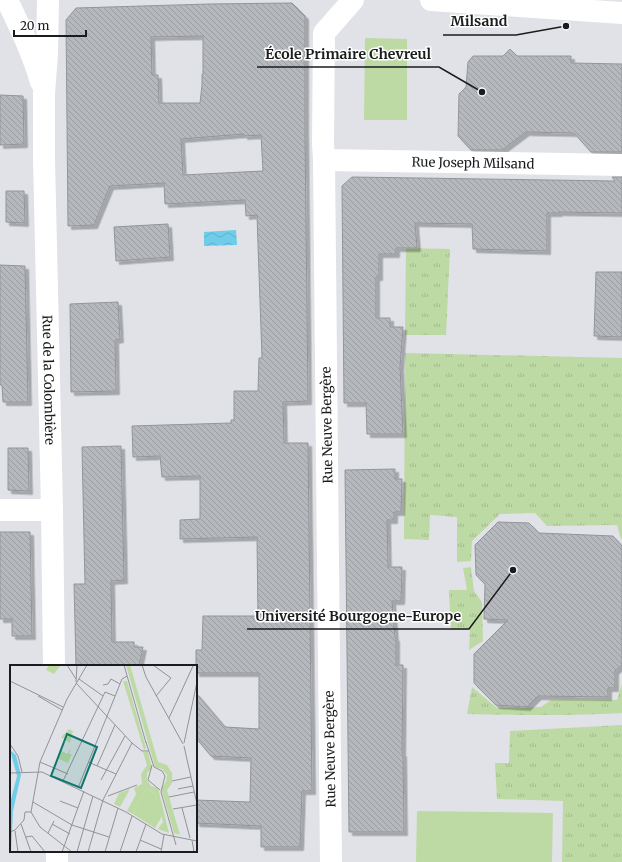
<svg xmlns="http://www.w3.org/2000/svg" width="622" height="862" font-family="Merriweather,serif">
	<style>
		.grass { fill: url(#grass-tufts) }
		.pitch { fill: #bddaa4 }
		.water { fill: url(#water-waves) }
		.building { fill: url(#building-back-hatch); stroke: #939599; fill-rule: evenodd; filter: url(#shadow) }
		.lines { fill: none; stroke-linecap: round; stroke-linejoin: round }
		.minor { stroke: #fff; stroke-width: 22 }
		.primary { stroke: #fff; stroke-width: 22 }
		.labels { text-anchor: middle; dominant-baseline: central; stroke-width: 3; stroke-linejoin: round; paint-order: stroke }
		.street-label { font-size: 13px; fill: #1b1c1d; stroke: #fff }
		.inset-road { fill: none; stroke: #919396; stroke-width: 1 }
		.view { fill: #0f766e; fill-opacity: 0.15; stroke: #0f766e; stroke-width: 2 }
		.inset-edge { fill: none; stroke: #1b1c1d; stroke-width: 2 }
		.leader { fill: none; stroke: #1b1c1d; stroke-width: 1.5 }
		.callout-dot { fill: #1b1c1d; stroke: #fff; stroke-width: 1.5 }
		.callout-label { font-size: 14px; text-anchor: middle; font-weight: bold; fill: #1b1c1d; stroke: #fff; stroke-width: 3; stroke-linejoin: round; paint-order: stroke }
	</style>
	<defs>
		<pattern id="grass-tufts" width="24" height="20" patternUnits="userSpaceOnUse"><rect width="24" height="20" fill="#bddaa4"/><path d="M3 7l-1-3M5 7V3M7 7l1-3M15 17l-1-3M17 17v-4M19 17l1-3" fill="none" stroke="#a2ba8d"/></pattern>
		<pattern id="water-waves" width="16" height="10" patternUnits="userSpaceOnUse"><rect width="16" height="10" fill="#70cde9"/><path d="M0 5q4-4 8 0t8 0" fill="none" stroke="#60afc7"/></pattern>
		<pattern id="building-back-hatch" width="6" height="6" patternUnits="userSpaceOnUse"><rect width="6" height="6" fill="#b5b8bc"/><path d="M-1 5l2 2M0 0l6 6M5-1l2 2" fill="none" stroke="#9b9ea1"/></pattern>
		<filter id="shadow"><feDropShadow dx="3.5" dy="3.5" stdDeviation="0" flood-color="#0004"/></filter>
	</defs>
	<rect width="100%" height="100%" fill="#e0e2e7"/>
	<g class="grass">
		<path d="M 406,248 L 450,249 L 446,335 L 405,335 Z"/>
		<path d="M 405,353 L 622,358 L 622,539 L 621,539 L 617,525 L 547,526 L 535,513 L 500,514 L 472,541 L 471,561 L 457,562 L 457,517 L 430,515 L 429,540 L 404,539 Z"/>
		<path d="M 471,567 L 474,591 L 482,602 L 483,641 L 469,650 L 470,630 L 451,630 L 449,590 L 467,590 L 463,568 Z"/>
		<path d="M 622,684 L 622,713 C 570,716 519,715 467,714 L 472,687 L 497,708 L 541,707 L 551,700 L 617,700 Z"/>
		<path d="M 622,725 L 622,862 L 562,862 L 563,801 L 497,799 L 495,763 L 509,763 L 510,731 Z"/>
	</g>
	<g class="pitch">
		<path d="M 365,38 L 407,39 L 407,120 L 364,120 Z"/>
		<path d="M 417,811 L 553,813 L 552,862 L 416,862 Z"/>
	</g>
	<path class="water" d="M 236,230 L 237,245 L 204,246 L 204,232 Z"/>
	<g class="building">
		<path d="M 292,3 L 305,16 L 305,133 L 308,401 L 283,402 L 284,443 L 308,443 L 312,791 L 302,791 L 300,847 L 261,847 L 261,826 L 196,823 L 196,800 L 250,802 L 251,758 L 211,756 L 196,738 L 196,693 L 225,727 L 259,729 L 259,673 L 196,673 L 196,650 L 202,650 L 203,616 L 258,616 L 257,537 L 180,539 L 180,520 L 200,519 L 200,476 L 162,477 L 160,456 L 133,457 L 132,426 L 231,423 L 231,420 L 234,420 L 234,391 L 258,391 L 259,358 L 262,358 L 257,215 L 246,216 L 245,200 L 165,204 L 164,183 L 110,186 L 94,225 L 68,226 L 66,20 L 76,8 L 209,4 ZM 203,36 L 203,74 L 202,74 L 202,85 L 200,103 L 159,103 L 158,75 L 152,75 L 151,37 ZM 244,134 L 244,136 L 261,135 L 263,171 L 183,175 L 181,139 Z"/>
		<path d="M 510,49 L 517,56 L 571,56 L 571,63 L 622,64 L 622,152 L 591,152 L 574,133 L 526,132 L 502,150 L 471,150 L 458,136 L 459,94 L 466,87 L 468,62 L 473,56 L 503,56 Z"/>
		<path d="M 0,95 L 23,96 L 24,144 L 0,145 Z"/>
		<path d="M 352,177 L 615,181 L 612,177 L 622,177 L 622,213 L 559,212 L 559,213 L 547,213 L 547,251 L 473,249 L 472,224 L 415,223 L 417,248 L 396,248 L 396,254 L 379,254 L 379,277 L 376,277 L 376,318 L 390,318 L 390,327 L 403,327 L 400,367 L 403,434 L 367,434 L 366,403 L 344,403 L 342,186 Z"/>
		<path d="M 6,191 L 24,191 L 25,223 L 6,222 Z"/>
		<path d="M 168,224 L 170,257 L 116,261 L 114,227 Z"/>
		<path d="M 0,265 L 25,266 L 28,402 L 3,402 L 2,385 L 0,385 Z"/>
		<path d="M 596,272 L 622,272 L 622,337 L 594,336 Z"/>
		<path d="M 118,302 L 120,339 L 115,340 L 116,391 L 71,392 L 70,304 Z"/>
		<path d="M 121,446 L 124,580 L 111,581 L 112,642 L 134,642 L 134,647 L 143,647 L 139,666 L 76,666 L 74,584 L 85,584 L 82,447 Z"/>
		<path d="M 8,448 L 28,448 L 29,491 L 8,490 Z"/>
		<path d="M 395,469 L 395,479 L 402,479 L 401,512 L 394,512 L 394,520 L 387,520 L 388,567 L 402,567 L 401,601 L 392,601 L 395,638 L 396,638 L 396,665 L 403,665 L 402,753 L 403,753 L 404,832 L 349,832 L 345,470 Z"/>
		<path d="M 498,522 L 529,523 L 539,533 L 613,536 L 622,546 L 622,665 L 615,671 L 615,688 L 608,688 L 608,697 L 538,696 L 527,707 L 496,705 L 474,683 L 474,654 L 508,620 L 484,619 L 485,584 L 476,575 L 475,545 Z"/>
		<path d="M 0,532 L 30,532 L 32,636 L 12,636 L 12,619 L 0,619 Z"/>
	</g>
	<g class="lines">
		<g class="minor">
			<path d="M 7,0 C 20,27 33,54 41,82"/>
			<path id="s1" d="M 48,0 L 47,54 L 44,93 L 44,159 L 52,510 L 54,666"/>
			<path id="s2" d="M 324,160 L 622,165"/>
			<path d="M 0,510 L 52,510"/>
			<path d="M 57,851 L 57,862"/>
			<path d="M 331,862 L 324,160 L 323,143 L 324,33 L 353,0"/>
		</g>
		<path class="primary" d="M 431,0 L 622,13"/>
	</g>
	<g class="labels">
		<g class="street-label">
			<text stroke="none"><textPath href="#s2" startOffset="149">Rue Joseph Milsand</textPath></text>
			<text stroke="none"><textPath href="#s1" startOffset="380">Rue de la Colombière</textPath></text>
			<text transform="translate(327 425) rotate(-91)">Rue Neuve Bergère</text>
			<text transform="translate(330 749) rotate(-91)">Rue Neuve Bergère</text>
		</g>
	</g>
	<g transform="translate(10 665)">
		<rect width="187" height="187" fill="#e0e2e7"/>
		<path d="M 59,64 L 63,66 L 60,78 L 51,72 ZM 61,83 L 59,89 L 62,89 L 58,98 L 47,93 L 50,85 L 57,89 Z" fill="#bddaa4"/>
		<path d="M 116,0 L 120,0 L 148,97 L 157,100 L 162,108 L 162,118 L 157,125 L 170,170 L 164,168 L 151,123 L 156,117 L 157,110 L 152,104 L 145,102 ZM 113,16 L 117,16 L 136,83 L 134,85 ZM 133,87 L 138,87 L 142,103 L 137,108 L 137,115 L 141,121 L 148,123 L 159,168 L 148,164 L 153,157 L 145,128 L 136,124 L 123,149 L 117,146 L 126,129 L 124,123 L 132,119 L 131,109 L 137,100 ZM 120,124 L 110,142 L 104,139 L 109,128 Z" fill="#bddaa4"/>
		<path d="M 39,0 L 51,0 L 44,9 L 36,5 ZM 136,124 L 145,128 L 152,151 L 145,163 L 123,149 Z" fill="#bddaa4"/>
		<path d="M 0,85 L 6,90 L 11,110 L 3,146 L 1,187 L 0,138 L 7,111 Z" fill="#70cde9"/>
		<path class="inset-road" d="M 57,0 L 66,14M 114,0 L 129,53M 132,0 L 136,12 L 173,79M 143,0 L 161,13 L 146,31M 69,14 L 93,31M 0,16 L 53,42M 66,17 L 67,0M 66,18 L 122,78 L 132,86 L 139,86M 93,20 L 98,19 L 101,14 L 110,19M 28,31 L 52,45M 129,53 L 136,78M 159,53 L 183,1M 136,77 L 144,102 L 152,106 L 155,111 L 151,127 L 166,180M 174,78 L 187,17M 0,79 L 8,91 L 12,107M 174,81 L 187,139M 30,97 L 58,109M 78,97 L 106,109M 142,100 L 138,115 L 150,125M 87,101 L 105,60M 0,108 L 32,107 L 116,147 L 152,169 L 187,176M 91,115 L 115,71M 53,116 L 95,27 L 105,31M 162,116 L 181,112M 68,123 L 112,14 L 117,11M 168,124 L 183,121M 98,131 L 127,120M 159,132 L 184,127M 50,136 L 68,143M 23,137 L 62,160 L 99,172M 172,143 L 180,173M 163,144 L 187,140M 11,159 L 21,187M 42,159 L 60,169M 5,166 L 8,187M 0,167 L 5,165 L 14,155 L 15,147 L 21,147M 38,168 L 44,156M 16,172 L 22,171 L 35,187M 130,175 L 151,184M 182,175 L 184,187M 52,187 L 74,126M 62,187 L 30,162 L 21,147 L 30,97 L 57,34 L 77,0M 67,187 L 83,131M 78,187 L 93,135 L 122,78M 95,187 L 108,143M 110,187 L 122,151M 126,187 L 136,159M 151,187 L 154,170"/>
		<path class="view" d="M 57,69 L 87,82 L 71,123 L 41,111 Z"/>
		<rect width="187" height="187" class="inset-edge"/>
	</g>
	<path class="leader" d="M566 26L516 35H443M482 92L439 67H257M513 570L469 629H247"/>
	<g class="callout-dot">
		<circle cx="566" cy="26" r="4"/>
		<circle cx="482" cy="92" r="4"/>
		<circle cx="513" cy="570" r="4"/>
	</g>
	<g class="callout-label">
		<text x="479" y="26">Milsand</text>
		<text x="348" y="59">École Primaire Chevreul</text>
		<text x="358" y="621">Université Bourgogne-Europe</text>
	</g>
	<path d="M14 30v6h72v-6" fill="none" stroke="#1b1c1d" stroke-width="2"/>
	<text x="20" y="30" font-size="12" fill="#1b1c1d" stroke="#ffffff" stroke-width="3" paint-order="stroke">20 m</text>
</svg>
